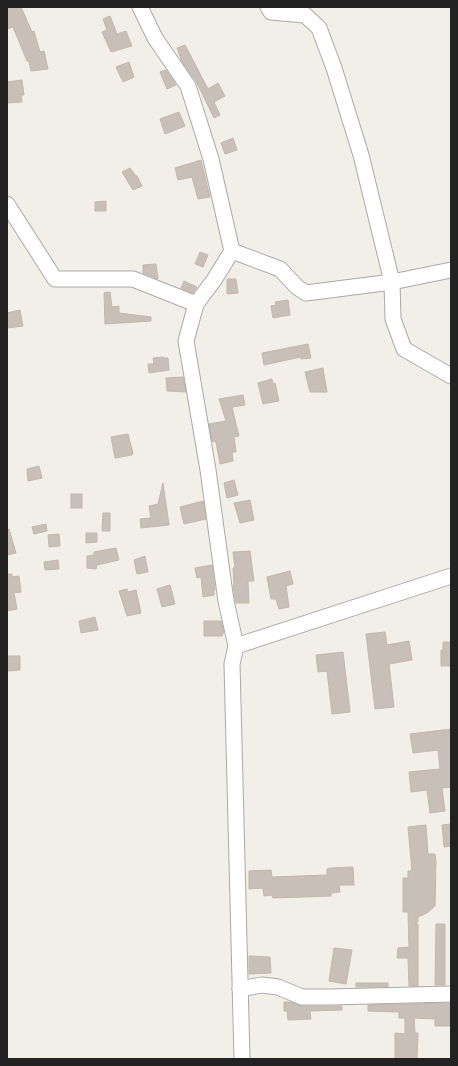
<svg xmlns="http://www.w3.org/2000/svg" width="458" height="1066" font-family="'Public Sans',sans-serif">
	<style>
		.building { fill: #c7bfb8; stroke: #c4b6ab }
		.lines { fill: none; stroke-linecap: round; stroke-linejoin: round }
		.minor-casing { stroke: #a9a9a9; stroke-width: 17 }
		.minor { stroke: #fff; stroke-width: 15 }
	</style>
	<rect width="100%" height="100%" fill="#f2efe9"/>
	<g class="building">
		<path d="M 7,7 L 21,7 L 32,32 L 34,31 L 40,52 L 44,51 L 48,69 L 31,71 L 29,61 L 27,61 L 13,27 L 7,29 Z"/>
		<path d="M 110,16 L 117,34 L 126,31 L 132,46 L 111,52 L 102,32 L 107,30 L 103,19 Z"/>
		<path d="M 185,45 L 208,89 L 218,83 L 225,96 L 214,102 L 220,115 L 214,118 L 196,81 L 182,62 L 177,48 Z"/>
		<path d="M 129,62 L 134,77 L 123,82 L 116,67 Z"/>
		<path d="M 166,70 L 176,85 L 167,89 L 160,72 Z"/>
		<path d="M 22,80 L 24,95 L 21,95 L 22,102 L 7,103 L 7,82 Z"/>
		<path d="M 179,112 L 185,126 L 165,134 L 160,119 Z"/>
		<path d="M 233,138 L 237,150 L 225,154 L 221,143 Z"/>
		<path d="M 201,160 L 210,197 L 198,199 L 192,177 L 178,180 L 175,168 Z"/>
		<path d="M 130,168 L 136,176 L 137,176 L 142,186 L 133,190 L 122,172 Z"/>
		<path d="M 106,201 L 106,211 L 95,211 L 95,202 Z"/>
		<path d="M 200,252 L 208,255 L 203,267 L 195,264 Z"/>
		<path d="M 156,264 L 158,279 L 143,273 L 143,265 Z"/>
		<path d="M 227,279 L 236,279 L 238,293 L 227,294 Z"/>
		<path d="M 184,281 L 197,287 L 193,293 L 181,288 Z"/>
		<path d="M 110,292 L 112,307 L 119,306 L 119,313 L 151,317 L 151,321 L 105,324 L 104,293 Z"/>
		<path d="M 288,300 L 290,315 L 273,318 L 271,306 L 276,305 L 275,302 Z"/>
		<path d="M 20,310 L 23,326 L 7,328 L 7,313 Z"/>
		<path d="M 308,344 L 311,358 L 301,359 L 301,357 L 264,365 L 262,353 Z"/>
		<path d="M 163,357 L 163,358 L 168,358 L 169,370 L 149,373 L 148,364 L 154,364 L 153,358 Z"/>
		<path d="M 323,368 L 327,392 L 310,392 L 305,372 Z"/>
		<path d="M 183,377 L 186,392 L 167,391 L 166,378 Z"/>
		<path d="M 272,379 L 273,384 L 275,383 L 279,401 L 263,404 L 258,383 Z"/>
		<path d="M 243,395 L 245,405 L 232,407 L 239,436 L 234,437 L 236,452 L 232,452 L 233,461 L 220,464 L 216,442 L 212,441 L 209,424 L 226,421 L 219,399 Z"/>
		<path d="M 128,434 L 133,453 L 132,455 L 115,458 L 111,437 Z"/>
		<path d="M 39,466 L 42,478 L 28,481 L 27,469 Z"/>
		<path d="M 234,480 L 238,495 L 227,498 L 224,483 Z"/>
		<path d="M 163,483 L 169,525 L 141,528 L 140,519 L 151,518 L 149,506 L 158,504 Z"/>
		<rect x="71" y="494" width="11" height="14"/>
		<path d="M 250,500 L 254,520 L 240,523 L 234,503 Z"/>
		<path d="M 203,501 L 206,519 L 184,524 L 180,507 Z"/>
		<path d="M 103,513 L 110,513 L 110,531 L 102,531 Z"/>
		<path d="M 46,524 L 47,531 L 34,534 L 32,527 Z"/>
		<path d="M 9,529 L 16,553 L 7,555 L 7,530 Z"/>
		<path d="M 86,533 L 97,533 L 97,542 L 86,543 Z"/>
		<path d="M 59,534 L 60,546 L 49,547 L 48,535 Z"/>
		<path d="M 116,548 L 119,560 L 97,565 L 96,569 L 87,568 L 87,556 L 94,555 L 94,552 Z"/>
		<path d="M 250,551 L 254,581 L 248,581 L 249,603 L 236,603 L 233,585 L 234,585 L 233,568 L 235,568 L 233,552 Z"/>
		<path d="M 145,556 L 148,572 L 137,574 L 134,560 Z"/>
		<path d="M 58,560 L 59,569 L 45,570 L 44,562 Z"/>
		<path d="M 212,565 L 215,590 L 214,590 L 214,595 L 203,597 L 201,577 L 197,578 L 195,568 Z"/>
		<path d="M 290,571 L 293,584 L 286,586 L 289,607 L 279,609 L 276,599 L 271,599 L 267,577 Z"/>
		<path d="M 7,574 L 12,574 L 12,577 L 19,576 L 21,592 L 14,593 L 17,609 L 7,611 Z"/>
		<path d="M 170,585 L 175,604 L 162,607 L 157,589 Z"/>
		<path d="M 127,589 L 128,592 L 136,590 L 141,613 L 127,616 L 119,591 Z"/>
		<path d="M 95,617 L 98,630 L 81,633 L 79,621 Z"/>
		<path d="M 204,621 L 221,621 L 224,631 L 222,636 L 204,636 Z"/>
		<path d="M 385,632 L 387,645 L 409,641 L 412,660 L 389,664 L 394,707 L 375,709 L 366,634 Z"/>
		<path d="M 443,642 L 451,642 L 451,666 L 441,666 L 441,650 L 443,650 Z"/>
		<path d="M 343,652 L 350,712 L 332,714 L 327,671 L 318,672 L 316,655 Z"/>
		<path d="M 7,656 L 20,656 L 20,670 L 7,671 Z"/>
		<path d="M 451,729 L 451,787 L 442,788 L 445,811 L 430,813 L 427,790 L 411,792 L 409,772 L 440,769 L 438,750 L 413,753 L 410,734 Z"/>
		<path d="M 451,824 L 451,846 L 444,847 L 442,825 Z"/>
		<path d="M 426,825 L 428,854 L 435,854 L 436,861 L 435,906 L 427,913 L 418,917 L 418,922 L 415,924 L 418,924 L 418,986 L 409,986 L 408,958 L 397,958 L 398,948 L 409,947 L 408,912 L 403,912 L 403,878 L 408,878 L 408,871 L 412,871 L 408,827 Z"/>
		<path d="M 353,867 L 354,885 L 339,885 L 340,892 L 331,893 L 331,896 L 273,898 L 272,895 L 264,896 L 263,888 L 249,889 L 249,871 L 271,870 L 272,877 L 327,875 L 327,869 L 330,868 Z"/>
		<path d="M 436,924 L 445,924 L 445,985 L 435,985 Z"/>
		<path d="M 334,948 L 352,950 L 346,984 L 329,981 Z"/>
		<path d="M 249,956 L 270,957 L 271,973 L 249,974 Z"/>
		<rect x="356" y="983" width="32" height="4"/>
		<path d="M 284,1002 L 291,1002 L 302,1006 L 342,1006 L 342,1010 L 310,1011 L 311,1019 L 288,1020 L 287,1011 L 284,1011 Z"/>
		<path d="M 450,1003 L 450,1026 L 435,1026 L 435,1019 L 414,1018 L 415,1033 L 418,1033 L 417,1059 L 395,1059 L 395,1033 L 405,1034 L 405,1018 L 399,1018 L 399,1012 L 368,1011 L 368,1005 Z"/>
	</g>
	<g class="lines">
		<g class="minor-casing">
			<g id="minor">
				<path d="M 140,7 L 155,38 L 188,86 L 211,159 L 232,251 L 214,280 L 196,304 L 186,341 L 208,470 L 226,601 L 236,646"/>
				<path d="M 268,7 L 271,12 L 305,15 L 319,28 L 334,68 L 361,155 L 392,282 L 393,319 L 404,349 L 451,376"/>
				<path d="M 7,204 L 55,279 L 133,279 L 196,304"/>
				<path d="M 232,251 L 280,269 L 297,287 L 306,293 L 392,282 L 451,270"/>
				<path d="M 240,989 L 262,985 L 278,987 L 302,997 L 330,997 L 451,994"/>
				<path d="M 242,1059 L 232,664 L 236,646 L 451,576"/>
			</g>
		</g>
		<use href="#minor" class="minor"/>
	</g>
	<rect width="458" height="1066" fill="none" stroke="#222222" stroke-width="16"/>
</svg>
